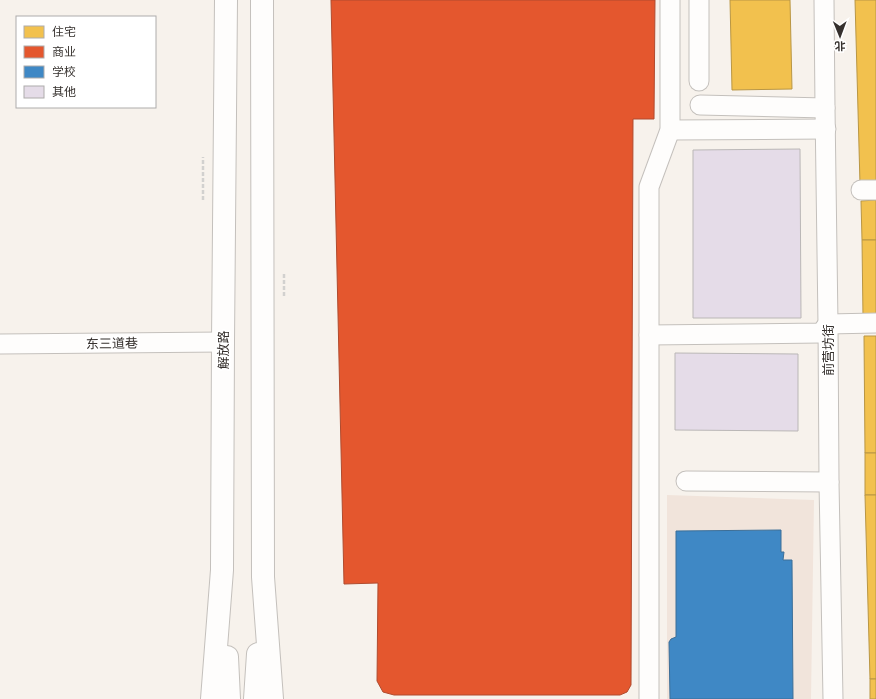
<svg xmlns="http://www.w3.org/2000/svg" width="876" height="699" font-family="Montserrat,'Noto Sans SC',sans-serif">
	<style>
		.built { fill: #f1e4db }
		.homes { fill: #f2c14e; stroke: #b99644 }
		.shops { fill: #e4572e; stroke: #b04b2e }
		.schools { fill: #3f88c5; stroke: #3c6e97 }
		.building { fill: #e5dce8; stroke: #bab7b6 }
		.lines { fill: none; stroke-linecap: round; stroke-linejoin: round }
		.minor-casing { stroke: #c4c0bc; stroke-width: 21 }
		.major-casing { stroke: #c4c0bc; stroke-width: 24 }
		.path { stroke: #d2d1cf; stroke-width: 2.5; stroke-dasharray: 4 2; stroke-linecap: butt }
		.minor { stroke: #fefdfc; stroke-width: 19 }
		.major { stroke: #fefdfc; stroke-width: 22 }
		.labels { text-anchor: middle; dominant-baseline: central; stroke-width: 4; stroke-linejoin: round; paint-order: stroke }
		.street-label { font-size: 13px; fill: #35302d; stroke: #fff }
	</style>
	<rect width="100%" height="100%" fill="#f7f2ec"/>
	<path class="built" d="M 667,495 L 814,500 L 811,699 L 667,699 Z"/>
	<g class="homes">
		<path d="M 730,0 L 790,0 L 792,89 L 732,90 Z"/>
		<path d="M 855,0 L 876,0 L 876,184 L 860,184 Z"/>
		<path d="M 876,200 L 876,240 L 862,240 L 861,201 Z"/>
		<path d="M 862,240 L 876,240 L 876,317 L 863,317 Z"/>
		<path d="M 864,336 L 876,336 L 876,453 L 865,453 Z"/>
		<rect x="865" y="453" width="11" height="42"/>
		<path d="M 865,495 L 876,495 L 876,679 L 870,679 Z"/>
		<rect x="870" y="679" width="6" height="20"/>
	</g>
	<path class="shops" d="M 331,0 L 655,0 L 654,119 L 633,119 L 631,685 L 627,692 L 620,695 L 394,695 L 383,692 L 377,681 L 378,583 L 344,584 Z"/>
	<path class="schools" d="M 781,530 L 781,552 L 784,552 L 783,560 L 792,560 L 793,699 L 670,699 L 669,642 L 671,639 L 676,637 L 676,531 Z"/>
	<g class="building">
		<path d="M 800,149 L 801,318 L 693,318 L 693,150 Z"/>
		<path d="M 675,353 L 798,354 L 798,431 L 675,430 Z"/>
	</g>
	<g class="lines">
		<g class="minor-casing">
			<g id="minor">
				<path d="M 824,0 L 825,108 L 828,324 L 829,482 L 833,699"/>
				<path d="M 699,81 L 699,0"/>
				<path d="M 700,105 L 825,108"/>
				<path d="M 670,130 L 826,129"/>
				<path d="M 861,190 L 876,190"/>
				<path d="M 649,335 L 821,333 L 828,324 L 876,323"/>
				<path d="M 0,344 L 223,342"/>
				<path d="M 686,481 L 829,482"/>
				<path d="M 649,699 L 649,187 L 670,130 L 670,0"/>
			</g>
		</g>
		<g class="major-casing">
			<g id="major">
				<path d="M 262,0 L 263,577 L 272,699"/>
				<path d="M 227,657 L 229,699"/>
				<path d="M 212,699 L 222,570 L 223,342 L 226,0"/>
				<path d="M 255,699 L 258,654"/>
			</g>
		</g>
		<g class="path">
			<path d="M 203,200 L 203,157"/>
			<path d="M 284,274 L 284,296"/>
		</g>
		<use href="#minor" class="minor"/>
		<use href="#major" class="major"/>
	</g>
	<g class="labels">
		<g class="street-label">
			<text transform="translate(112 343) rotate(-1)">东三道巷</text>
			<text transform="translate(223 350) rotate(-90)">解放路</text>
			<text transform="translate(828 350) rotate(-90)">前营坊街</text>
		</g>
	</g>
	<rect x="16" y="16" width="140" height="92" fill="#ffffff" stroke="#aeacab"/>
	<rect x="24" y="26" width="20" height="12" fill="#f2c14e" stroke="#aeacab"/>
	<text x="52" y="36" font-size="12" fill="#35302d">住宅</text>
	<rect x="24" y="46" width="20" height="12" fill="#e4572e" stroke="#aeacab"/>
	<text x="52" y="56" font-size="12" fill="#35302d">商业</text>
	<rect x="24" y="66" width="20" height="12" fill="#3f88c5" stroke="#aeacab"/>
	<text x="52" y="76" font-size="12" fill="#35302d">学校</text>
	<rect x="24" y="86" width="20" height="12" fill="#e5dce8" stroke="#aeacab"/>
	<text x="52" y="96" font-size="12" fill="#35302d">其他</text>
	<g transform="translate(840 36) rotate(179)" stroke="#ffffff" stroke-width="3" paint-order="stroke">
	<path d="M0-3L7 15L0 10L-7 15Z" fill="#35302d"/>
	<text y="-6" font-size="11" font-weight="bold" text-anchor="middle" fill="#35302d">北</text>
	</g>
</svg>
